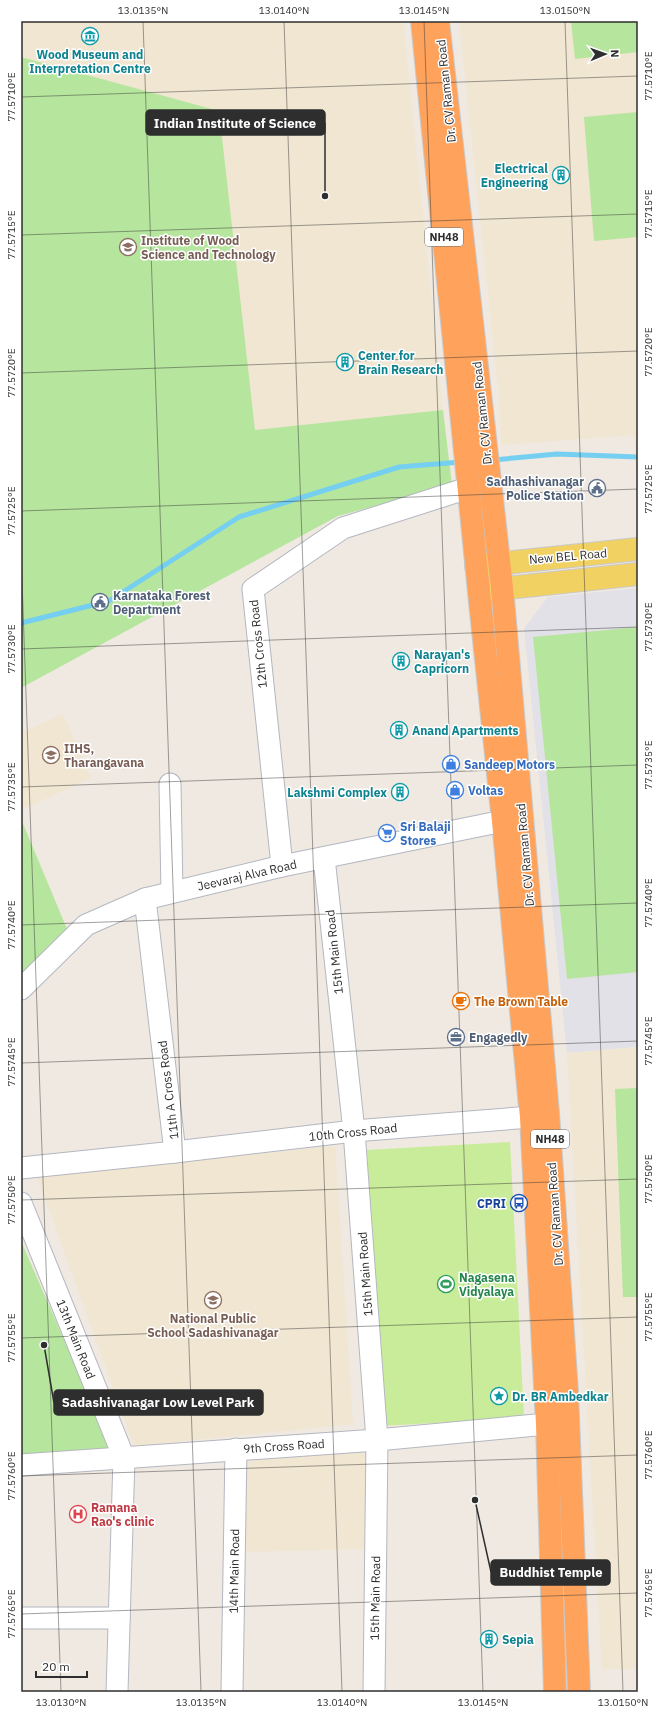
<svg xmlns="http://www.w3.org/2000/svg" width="659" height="1713" font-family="'IBM Plex Sans',sans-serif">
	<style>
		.industrial { fill: #e3e1e8 }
		.education { fill: #f0e6d1 }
		.green { fill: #b6e59e }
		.pitch { fill: #c9ec9a }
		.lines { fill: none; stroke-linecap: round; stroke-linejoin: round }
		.stream { stroke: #75cff0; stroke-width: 5 }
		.minor-casing { stroke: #b4b7c1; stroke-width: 23 }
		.major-casing { stroke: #c9c9c9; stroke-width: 24 }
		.highway-casing { stroke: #c9c9c9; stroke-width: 24 }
		.minor { stroke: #fff; stroke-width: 21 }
		.major { stroke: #f2d163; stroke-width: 22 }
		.highway { stroke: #ffa35c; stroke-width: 22 }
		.ticks { fill: none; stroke: #2e2e2e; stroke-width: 1; stroke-opacity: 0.45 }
		.labels { text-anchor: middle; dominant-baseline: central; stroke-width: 3; stroke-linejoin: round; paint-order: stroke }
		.shield { fill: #fff; stroke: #6d6d6d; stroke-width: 1 }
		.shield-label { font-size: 11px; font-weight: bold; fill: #2e2e2e }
		.culture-label { font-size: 12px; font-weight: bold; fill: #0d838f; stroke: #fff; text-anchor: start }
		.street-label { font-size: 12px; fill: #2e2e2e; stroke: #fff }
		.education-label { font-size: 12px; font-weight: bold; fill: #785e54; stroke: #fff; text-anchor: start }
		.service-label { font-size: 12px; font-weight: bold; fill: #4e5e75; stroke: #fff; text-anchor: start }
		.shop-label { font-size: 12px; font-weight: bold; fill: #366cbe; stroke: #fff; text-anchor: start }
		.food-label { font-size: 12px; font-weight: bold; fill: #c56008; stroke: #fff; text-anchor: start }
		.transit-label { font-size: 12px; font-weight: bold; fill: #164399; stroke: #fff; text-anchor: end }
		.leisure-label { font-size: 12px; font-weight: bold; fill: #27864d; stroke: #fff; text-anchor: start }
		.health-label { font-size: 12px; font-weight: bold; fill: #be3a42; stroke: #fff; text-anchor: start }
		.leader { fill: none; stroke: #2e2e2e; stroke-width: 1.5 }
		.callout-dot { fill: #2e2e2e; stroke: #fff; stroke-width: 1.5 }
		.callout { fill: #2e2e2e; stroke: #2e2e2e; stroke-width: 1.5 }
		.callout-label { font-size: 13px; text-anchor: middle; font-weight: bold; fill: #fff }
		.neatline { fill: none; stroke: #2e2e2e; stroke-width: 1.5 }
		.ticks-label { font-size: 10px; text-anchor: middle; fill: #2e2e2e }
	</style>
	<rect width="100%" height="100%" fill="#efe9e1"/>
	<path class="industrial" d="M 638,588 L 638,1047 L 567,1053 L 524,628 L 548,597 Z"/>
	<g class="education">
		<path d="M 21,21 L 403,21 L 443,410 L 255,430 L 250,383 L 21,402 Z"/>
		<path d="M 459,21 L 638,21 L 638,483 L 634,435 L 501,445 L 499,396 Z"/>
		<path d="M 63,714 L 91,778 L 21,810 L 21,733 Z"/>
		<path d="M 638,1047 L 638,1669 L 602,1669 L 567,1053 Z"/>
		<path d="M 335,1146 L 353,1424 L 134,1446 L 37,1176 Z"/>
		<path d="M 366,1449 L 368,1549 L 246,1552 L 244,1452 Z"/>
	</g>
	<g class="green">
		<path d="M 571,21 L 638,21 L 638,52 L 575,59 Z"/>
		<path d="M 21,57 L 219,111 L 255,430 L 443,410 L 452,485 L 338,516 L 21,688 Z"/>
		<path d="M 638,112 L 638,237 L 594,241 L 584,117 Z"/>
		<path d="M 638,627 L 638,972 L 567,979 L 533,637 Z"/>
		<path d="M 21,819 L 67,929 L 21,975 Z"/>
		<path d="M 638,1088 L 638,1297 L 623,1297 L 615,1089 Z"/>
		<path d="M 21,1241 L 112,1450 L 21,1456 Z"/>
	</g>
	<path class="pitch" d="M 510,1142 L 524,1418 L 381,1426 L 367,1150 Z"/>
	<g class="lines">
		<g class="stream">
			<path d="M 493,460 L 557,454 L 638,457"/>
			<path d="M 21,623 L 109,601 L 239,517 L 399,467 L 461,462"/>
		</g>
		<g class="minor-casing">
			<g id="minor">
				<path d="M 170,784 L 172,892"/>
				<path d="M 324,858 L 354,1131 L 377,1440 L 374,1692"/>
				<path d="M 282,866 L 253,589 L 343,528 L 468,488"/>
				<path d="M 21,989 L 86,925 L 145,899 L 282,866 L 503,821"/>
				<path d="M 175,1152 L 354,1131 L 531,1117"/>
				<path d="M 21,1168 L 175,1152 L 145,899"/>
				<path d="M 21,1203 L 124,1458 L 117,1692"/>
				<path d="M 21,1465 L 377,1440 L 547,1424"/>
				<path d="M 21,1618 L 119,1618"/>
				<path d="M 232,1692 L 236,1449"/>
			</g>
		</g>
		<g class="major-casing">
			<g id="major">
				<path d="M 476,566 L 638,549"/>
				<path d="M 479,591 L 638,574"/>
			</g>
		</g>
		<g class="highway-casing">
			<g id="highway">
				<path d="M 422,21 L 480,602 L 503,821 L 531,1117 L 547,1424 L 555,1692"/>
				<path d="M 438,21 L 502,588 L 548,1113 L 567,1392 L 579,1692"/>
			</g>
		</g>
		<use href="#minor" class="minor"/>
		<use href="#major" class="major"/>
		<use href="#highway" class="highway"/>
	</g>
	<path class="ticks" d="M 143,21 L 201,1692M 284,21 L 342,1692M 424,21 L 483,1692M 565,21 L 623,1692M 21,97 L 638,76M 21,235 L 638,214M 21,373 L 638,351M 21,511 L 638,489M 21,552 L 61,1692M 21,649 L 638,627M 21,787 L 638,765M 21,925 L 638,903M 21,1063 L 638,1041M 21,1200 L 638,1179M 21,1338 L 638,1317M 21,1476 L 638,1455M 21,1614 L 638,1593"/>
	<defs>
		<g id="museum-ring" transform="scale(0.9)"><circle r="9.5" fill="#fff" stroke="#0f9aa8" stroke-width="1.5"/><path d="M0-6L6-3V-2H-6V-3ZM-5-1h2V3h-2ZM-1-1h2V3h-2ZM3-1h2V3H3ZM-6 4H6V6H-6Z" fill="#0f9aa8"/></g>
		<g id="building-ring" transform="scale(0.9)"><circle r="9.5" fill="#fff" stroke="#0f9aa8" stroke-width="1.5"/><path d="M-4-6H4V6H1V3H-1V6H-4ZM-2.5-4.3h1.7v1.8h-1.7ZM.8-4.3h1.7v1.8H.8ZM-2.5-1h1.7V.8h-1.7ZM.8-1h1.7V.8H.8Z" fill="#0f9aa8"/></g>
		<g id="university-ring" transform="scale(0.9)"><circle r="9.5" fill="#fff" stroke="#8d6e63" stroke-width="1.5"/><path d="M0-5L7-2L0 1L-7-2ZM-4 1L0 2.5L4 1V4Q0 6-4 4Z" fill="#8d6e63"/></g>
		<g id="civic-ring" transform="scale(0.9)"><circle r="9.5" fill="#fff" stroke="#5c6f8a" stroke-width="1.5"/><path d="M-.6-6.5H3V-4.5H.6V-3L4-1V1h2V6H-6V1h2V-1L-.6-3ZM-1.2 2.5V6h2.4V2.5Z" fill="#5c6f8a"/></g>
		<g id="shop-ring" transform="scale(0.9)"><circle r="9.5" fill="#fff" stroke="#3f7fe0" stroke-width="1.5"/><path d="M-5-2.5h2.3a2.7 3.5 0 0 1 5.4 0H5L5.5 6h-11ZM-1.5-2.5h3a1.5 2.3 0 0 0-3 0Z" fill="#3f7fe0"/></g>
		<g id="supermarket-ring" transform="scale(0.9)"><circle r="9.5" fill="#fff" stroke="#3f7fe0" stroke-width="1.5"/><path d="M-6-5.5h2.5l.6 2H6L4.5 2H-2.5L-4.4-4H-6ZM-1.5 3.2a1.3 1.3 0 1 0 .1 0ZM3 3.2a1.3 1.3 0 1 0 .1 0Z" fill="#3f7fe0"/></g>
		<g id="cafe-ring" transform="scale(0.9)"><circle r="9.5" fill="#fff" stroke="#e8710a" stroke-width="1.5"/><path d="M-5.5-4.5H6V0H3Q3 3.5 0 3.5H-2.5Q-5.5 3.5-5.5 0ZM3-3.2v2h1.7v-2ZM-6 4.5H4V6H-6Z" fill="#e8710a"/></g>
		<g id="office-ring" transform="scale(0.9)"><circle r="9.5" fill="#fff" stroke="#5c6f8a" stroke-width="1.5"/><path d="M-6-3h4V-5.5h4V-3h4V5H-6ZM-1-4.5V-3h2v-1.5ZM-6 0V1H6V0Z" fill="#5c6f8a"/></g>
		<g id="bus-ring" transform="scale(0.9)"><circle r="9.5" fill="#fff" stroke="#1a4fb4" stroke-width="1.5"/><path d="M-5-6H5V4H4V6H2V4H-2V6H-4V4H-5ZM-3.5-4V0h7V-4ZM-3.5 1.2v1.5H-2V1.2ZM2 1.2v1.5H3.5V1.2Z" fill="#1a4fb4"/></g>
		<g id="stadium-ring" transform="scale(0.9)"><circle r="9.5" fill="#fff" stroke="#2e9e5b" stroke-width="1.5"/><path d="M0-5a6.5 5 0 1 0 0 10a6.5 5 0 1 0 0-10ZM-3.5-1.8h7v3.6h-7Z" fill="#2e9e5b"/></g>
		<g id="school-ring" transform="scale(0.9)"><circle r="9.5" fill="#fff" stroke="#8d6e63" stroke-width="1.5"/><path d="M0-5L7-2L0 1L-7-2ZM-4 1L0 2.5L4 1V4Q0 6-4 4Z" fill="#8d6e63"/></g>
		<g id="sight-ring" transform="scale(0.9)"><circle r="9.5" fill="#fff" stroke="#0f9aa8" stroke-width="1.5"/><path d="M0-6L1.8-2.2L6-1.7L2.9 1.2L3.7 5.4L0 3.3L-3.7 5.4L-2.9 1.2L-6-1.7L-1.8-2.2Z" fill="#0f9aa8"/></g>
		<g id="hospital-ring" transform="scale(0.9)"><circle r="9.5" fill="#fff" stroke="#e0444e" stroke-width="1.5"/><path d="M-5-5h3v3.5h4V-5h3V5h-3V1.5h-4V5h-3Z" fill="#e0444e"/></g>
	</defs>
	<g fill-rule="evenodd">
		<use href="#museum-ring" x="90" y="36"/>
		<use href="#building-ring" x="561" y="175"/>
		<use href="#university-ring" x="128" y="247"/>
		<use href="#building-ring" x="345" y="362"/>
		<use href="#civic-ring" x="597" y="488"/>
		<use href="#civic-ring" x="100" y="602"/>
		<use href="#building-ring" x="401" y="661"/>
		<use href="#building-ring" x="399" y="730"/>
		<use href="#university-ring" x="51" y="755"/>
		<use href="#shop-ring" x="451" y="764"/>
		<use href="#shop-ring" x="455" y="790"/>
		<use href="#building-ring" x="400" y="792"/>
		<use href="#supermarket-ring" x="387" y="833"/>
		<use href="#cafe-ring" x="461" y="1001"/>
		<use href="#office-ring" x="456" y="1037"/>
		<use href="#bus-ring" x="519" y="1203"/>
		<use href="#stadium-ring" x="446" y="1284"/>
		<use href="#school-ring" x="213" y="1300"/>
		<use href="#sight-ring" x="499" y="1396"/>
		<use href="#hospital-ring" x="78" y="1514"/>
		<use href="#building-ring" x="489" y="1639"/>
	</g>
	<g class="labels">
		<g class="shield">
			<rect x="425" y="228" width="38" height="18" rx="3"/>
			<rect x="531" y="1130" width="38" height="18" rx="3"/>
		</g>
		<g class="shield-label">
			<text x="444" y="237">NH48</text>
			<text x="550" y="1139">NH48</text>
		</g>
		<g class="culture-label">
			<text x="90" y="54" text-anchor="middle">Wood Museum and<tspan x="90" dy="14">Interpretation Centre</tspan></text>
			<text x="548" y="168" text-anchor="end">Electrical<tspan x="548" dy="14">Engineering</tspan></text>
			<text x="358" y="355">Center for<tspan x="358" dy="14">Brain Research</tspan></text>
			<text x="414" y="654">Narayan's<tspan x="414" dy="14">Capricorn</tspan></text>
			<text x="412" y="730">Anand Apartments</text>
			<text x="387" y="792" text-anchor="end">Lakshmi Complex</text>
			<text x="512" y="1396">Dr. BR Ambedkar</text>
			<text x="502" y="1639">Sepia</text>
		</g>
		<g class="street-label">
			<text transform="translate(446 91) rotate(-96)">Dr. CV Raman Road</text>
			<text transform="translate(482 413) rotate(-96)">Dr. CV Raman Road</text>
			<text transform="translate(568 556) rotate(-5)">New BEL Road</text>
			<text transform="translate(258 644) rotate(-96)">12th Cross Road</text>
			<text transform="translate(525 855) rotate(-95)">Dr. CV Raman Road</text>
			<text transform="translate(247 875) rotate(-13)">Jeevaraj Alva Road</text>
			<text transform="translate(334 952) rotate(-96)">15th Main Road</text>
			<text transform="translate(168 1090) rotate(-97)">11th A Cross Road</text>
			<text transform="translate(353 1132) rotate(-6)">10th Cross Road</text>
			<text transform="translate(555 1214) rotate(-94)">Dr. CV Raman Road</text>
			<text transform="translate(365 1274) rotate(-94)">15th Main Road</text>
			<text transform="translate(76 1339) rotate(68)">13th Main Road</text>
			<text transform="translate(284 1446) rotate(-4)">9th Cross Road</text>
			<text transform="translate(234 1571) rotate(-89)">14th Main Road</text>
			<text transform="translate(375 1598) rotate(-89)">15th Main Road</text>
		</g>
		<g class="education-label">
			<text x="141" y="240">Institute of Wood<tspan x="141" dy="14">Science and Technology</tspan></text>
			<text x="64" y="748">IIHS,<tspan x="64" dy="14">Tharangavana</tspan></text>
			<text x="213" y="1318" text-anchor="middle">National Public<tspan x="213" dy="14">School Sadashivanagar</tspan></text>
		</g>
		<g class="service-label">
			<text x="584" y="481" text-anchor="end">Sadhashivanagar<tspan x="584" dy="14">Police Station</tspan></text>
			<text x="113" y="595">Karnataka Forest<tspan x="113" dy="14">Department</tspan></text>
			<text x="469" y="1037">Engagedly</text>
		</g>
		<g class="shop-label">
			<text x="464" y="764">Sandeep Motors</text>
			<text x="468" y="790">Voltas</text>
			<text x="400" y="826">Sri Balaji<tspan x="400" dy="14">Stores</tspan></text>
		</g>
		<g class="food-label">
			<text x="474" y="1001">The Brown Table</text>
		</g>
		<g class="transit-label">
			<text x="506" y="1203">CPRI</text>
		</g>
		<g class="leisure-label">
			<text x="459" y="1277">Nagasena<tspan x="459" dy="14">Vidyalaya</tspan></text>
		</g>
		<g class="health-label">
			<text x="91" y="1507">Ramana<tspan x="91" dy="14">Rao's clinic</tspan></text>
		</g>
	</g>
	<path class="leader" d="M325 196L325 123M44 1345L54 1403M475 1500L491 1572"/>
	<g class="callout-dot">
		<circle cx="325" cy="196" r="4"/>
		<circle cx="44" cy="1345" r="4"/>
		<circle cx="475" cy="1500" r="4"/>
	</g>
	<g class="callout">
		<rect x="146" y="110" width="179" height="25" rx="4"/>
		<rect x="54" y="1390" width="209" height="25" rx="4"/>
		<rect x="491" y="1560" width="119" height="25" rx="4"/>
	</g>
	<g class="callout-label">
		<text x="235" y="128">Indian Institute of Science</text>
		<text x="158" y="1407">Sadashivanagar Low Level Park</text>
		<text x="551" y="1577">Buddhist Temple</text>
	</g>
	<rect width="659" height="1713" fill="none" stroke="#ffffff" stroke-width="44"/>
	<g transform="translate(605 54) rotate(88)" stroke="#ffffff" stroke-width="3" paint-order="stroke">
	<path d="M0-3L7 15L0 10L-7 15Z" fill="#2e2e2e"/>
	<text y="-6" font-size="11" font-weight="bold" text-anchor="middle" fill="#2e2e2e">N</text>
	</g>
	<path d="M36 1671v6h51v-6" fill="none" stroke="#2e2e2e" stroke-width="2"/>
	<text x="42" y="1671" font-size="12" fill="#2e2e2e" stroke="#ffffff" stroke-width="3" paint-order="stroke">20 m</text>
	<rect x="22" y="22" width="615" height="1669" class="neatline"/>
	<g class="ticks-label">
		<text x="143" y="14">13.0135°N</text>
		<text x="284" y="14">13.0140°N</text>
		<text x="424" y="14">13.0145°N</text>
		<text x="565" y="14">13.0150°N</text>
		<text transform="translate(648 76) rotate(-90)" y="4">77.5710°E</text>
		<text transform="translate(11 97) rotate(-90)" y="4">77.5710°E</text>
		<text transform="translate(648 214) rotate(-90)" y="4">77.5715°E</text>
		<text transform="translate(11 235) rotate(-90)" y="4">77.5715°E</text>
		<text transform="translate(648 352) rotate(-90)" y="4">77.5720°E</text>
		<text transform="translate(11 373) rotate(-90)" y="4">77.5720°E</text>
		<text transform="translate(648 489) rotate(-90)" y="4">77.5725°E</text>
		<text transform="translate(11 511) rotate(-90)" y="4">77.5725°E</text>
		<text transform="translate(648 627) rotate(-90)" y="4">77.5730°E</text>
		<text transform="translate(11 649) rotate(-90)" y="4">77.5730°E</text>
		<text transform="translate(648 765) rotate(-90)" y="4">77.5735°E</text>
		<text transform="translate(11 787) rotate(-90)" y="4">77.5735°E</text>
		<text transform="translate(648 903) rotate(-90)" y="4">77.5740°E</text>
		<text transform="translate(11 925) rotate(-90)" y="4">77.5740°E</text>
		<text transform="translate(648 1041) rotate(-90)" y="4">77.5745°E</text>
		<text transform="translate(11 1062) rotate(-90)" y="4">77.5745°E</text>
		<text transform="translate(648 1179) rotate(-90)" y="4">77.5750°E</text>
		<text transform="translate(11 1200) rotate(-90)" y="4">77.5750°E</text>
		<text transform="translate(648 1317) rotate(-90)" y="4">77.5755°E</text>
		<text transform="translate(11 1338) rotate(-90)" y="4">77.5755°E</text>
		<text transform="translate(648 1455) rotate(-90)" y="4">77.5760°E</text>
		<text transform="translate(11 1476) rotate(-90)" y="4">77.5760°E</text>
		<text transform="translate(648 1593) rotate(-90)" y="4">77.5765°E</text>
		<text transform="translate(11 1614) rotate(-90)" y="4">77.5765°E</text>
		<text x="61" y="1706">13.0130°N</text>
		<text x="201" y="1706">13.0135°N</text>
		<text x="342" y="1706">13.0140°N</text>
		<text x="483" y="1706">13.0145°N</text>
		<text x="623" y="1706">13.0150°N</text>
	</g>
</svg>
